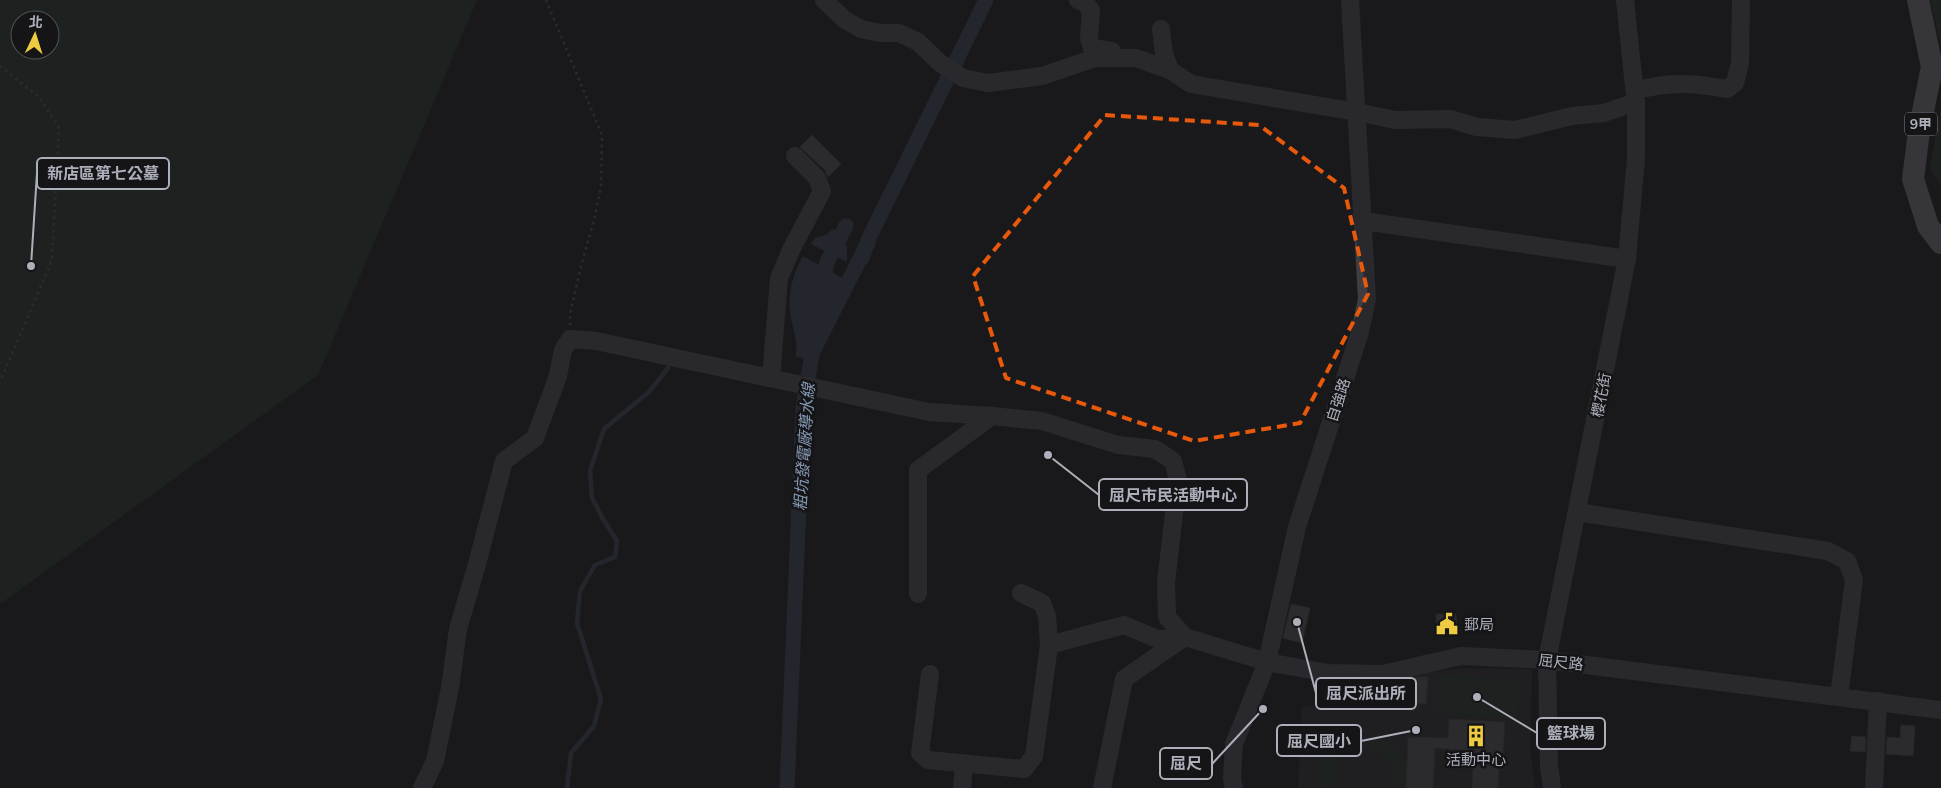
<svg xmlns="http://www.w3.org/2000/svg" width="1941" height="788" font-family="Mulish,'Noto Sans TC',sans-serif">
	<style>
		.built { fill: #272629 }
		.green { fill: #222b24; fill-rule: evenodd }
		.water { fill: #303741 }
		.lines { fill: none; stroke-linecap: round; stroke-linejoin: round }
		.stream { stroke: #303741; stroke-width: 4.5 }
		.canal { stroke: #303741; stroke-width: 15 }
		.building { fill: #424246; stroke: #353438 }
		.path { stroke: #414248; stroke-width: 2.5; stroke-dasharray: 2.5 4; stroke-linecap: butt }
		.minor { stroke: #3d3d43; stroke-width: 18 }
		.major { stroke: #575860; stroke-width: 22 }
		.marked { fill: none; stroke: #e8590c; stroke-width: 4; stroke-dasharray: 10 6; stroke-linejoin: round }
		.labels { text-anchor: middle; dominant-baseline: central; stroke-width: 5; stroke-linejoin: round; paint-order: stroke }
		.shield { fill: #151517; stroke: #7f828a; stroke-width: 1 }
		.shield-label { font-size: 14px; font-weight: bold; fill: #adb0bb }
		.street-label { font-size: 15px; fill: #adb0bb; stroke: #151517 }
		.poi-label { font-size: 15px; fill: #adb0bb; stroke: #151517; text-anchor: start }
		.water-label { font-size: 16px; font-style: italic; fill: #8699b5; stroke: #151517 }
		.leader { fill: none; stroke: #adb0bb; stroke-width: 2 }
		.callout-dot { fill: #adb0bb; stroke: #151517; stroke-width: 2 }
		.callout { fill: #151517; stroke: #adb0bb; stroke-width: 2 }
		.callout-label { font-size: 16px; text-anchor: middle; font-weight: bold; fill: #adb0bb }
	</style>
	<rect width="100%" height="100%" fill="#1a1a1c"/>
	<path class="built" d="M 1463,668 L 1532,669 L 1530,752 L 1535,788 L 1298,788 L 1302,706 L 1320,707 L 1324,683 L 1341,684 L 1348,698 L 1378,699 L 1385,682 L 1423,673 Z"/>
	<g class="green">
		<path d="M 0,0 L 477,0 L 318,375 L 0,604 ZM 20,20 L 50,20 L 50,50 L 20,50 Z"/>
		<path d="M 1930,0 L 1941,0 L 1941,46 Z"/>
		<path d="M 1941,108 L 1941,185 L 1930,168 Z"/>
		<path d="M 1438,675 L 1518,680 L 1516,719 L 1436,713 Z"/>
		<path d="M 1320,739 L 1336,739 L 1336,749 C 1357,736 1399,732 1405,764 C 1407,771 1404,781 1404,788 L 1394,788 C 1394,782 1396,774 1393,768 C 1386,750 1354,740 1340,757 C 1334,765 1335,778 1335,788 L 1319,788 Z"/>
	</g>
	<g class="water">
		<path d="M 833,229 L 847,235 L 845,243 L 847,248 L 847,262 L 811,244 L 815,238 L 826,235 Z"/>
		<path d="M 862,237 L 876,244 L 817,360 L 796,357 C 798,338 792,328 790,310 C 788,292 794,271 803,256 L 842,278 Z"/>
	</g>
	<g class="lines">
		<path class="stream" d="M 567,788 L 571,753 L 594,726 L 601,699 L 577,623 L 580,591 L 595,565 L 615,557 L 617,541 L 603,519 L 592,498 L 590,471 L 604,429 L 649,392 L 668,368"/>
		<g class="canal">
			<path d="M 862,258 L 869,238 L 986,0"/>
			<path d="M 822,288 L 827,262 L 846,226"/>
			<path d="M 787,788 L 803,409 L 814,341"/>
		</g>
	</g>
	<g class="building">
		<path d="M 812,135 L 841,164 L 828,177 L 825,170 L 800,147 Z"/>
		<path d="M 1291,604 L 1310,608 L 1302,643 L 1283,638 Z"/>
		<path d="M 1436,614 L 1456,614 L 1457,634 L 1437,634 Z"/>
		<path d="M 1418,677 L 1428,677 L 1426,704 L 1391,703 L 1388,696 L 1392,690 L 1413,692 L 1414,678 Z"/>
		<path d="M 1449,719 L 1505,722 L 1503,753 L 1499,752 L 1498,788 L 1472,788 L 1474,751 L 1435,748 L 1433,788 L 1406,788 L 1408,737 L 1448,738 Z"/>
		<path d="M 1901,725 L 1915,726 L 1913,756 L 1886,754 L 1887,737 L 1900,738 Z"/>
		<path d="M 1852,736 L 1866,737 L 1865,752 L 1850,751 Z"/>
	</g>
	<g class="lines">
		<g class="path">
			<path d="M 546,0 L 602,135 L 601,187 L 593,224 L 580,270 L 570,315 L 570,325"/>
			<path d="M 0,66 L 39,97 L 59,128 L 52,260 L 0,382"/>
		</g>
		<g class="minor">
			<path d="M 824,0 L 845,20 L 861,29 L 880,33 L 899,33 L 918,42 L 940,63 L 963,78 L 988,83 L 1042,76 L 1095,58 L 1136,58 L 1170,70"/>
			<path d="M 1078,0 L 1084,2 L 1091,10 L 1089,38 L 1092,48 L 1112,51"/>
			<path d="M 1161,29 L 1164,54 L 1170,70 L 1191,84 L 1357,112 L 1395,120 L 1450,119 L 1477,127 L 1515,130 L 1572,116 L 1604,113 L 1636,102"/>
			<path d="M 1635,91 C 1668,81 1694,83 1727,89 L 1735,83 L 1740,63 L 1741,1"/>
			<path d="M 1363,221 L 1627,259"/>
			<path d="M 771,378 L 779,278 L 791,250 L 822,191 L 817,178 L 795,156"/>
			<path d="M 1577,512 L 1828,551 L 1847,561 L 1854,580 L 1839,696"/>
			<path d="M 1021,593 L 1042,603 L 1047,616 L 1049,645"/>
			<path d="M 918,594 L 918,470 L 992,416 L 1042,421 L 1118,445 L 1155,449 L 1173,461 L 1178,480 L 1166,582 L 1167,617 L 1185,637 L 1267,662 L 1328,673 L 1382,674 L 1461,656 L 1547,660 L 1941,710"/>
			<path d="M 930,674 L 920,753 L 928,760 L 1024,769 L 1034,756 L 1049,645 L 1124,625 L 1157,639 L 1182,639"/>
			<path d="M 1363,675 L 1364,698"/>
			<path d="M 422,788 L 435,761 L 450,688 L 458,629 L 477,564 L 504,461 L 535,438 L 558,376 L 563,350 L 570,339 L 596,341 L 929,412 L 992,416"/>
			<path d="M 962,788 L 964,764"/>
			<path d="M 1102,788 L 1124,679 L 1183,638"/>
			<path d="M 1234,788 L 1232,779 L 1234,744 L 1267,662 L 1297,527 L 1360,332 L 1367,299 L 1350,0"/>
			<path d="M 1552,788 L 1549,766 L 1547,660 L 1627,259 L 1636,158 L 1636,105 L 1625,0"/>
			<path d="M 1874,788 L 1878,701"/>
		</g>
		<path class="major" d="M 1918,0 L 1932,67 L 1919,131 L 1913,179 L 1928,226 L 1941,243"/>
	</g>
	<path d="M0 0H1941V788H0ZM 1105,115 L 1259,125 L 1344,188 L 1368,294 L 1300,423 L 1194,441 L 1006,378 L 973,276 Z" fill="#1a1a1c" fill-opacity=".55" fill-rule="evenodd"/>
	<path class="marked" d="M 1105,115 L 1259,125 L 1344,188 L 1368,294 L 1300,423 L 1194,441 L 1006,378 L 973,276 Z"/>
	<defs>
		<g id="civic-bare" transform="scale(1.725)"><path d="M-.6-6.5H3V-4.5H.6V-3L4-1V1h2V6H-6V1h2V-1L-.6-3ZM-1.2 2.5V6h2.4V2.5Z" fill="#eecb40" stroke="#151517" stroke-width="2.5" paint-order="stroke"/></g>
		<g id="building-bare" transform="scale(1.725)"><path d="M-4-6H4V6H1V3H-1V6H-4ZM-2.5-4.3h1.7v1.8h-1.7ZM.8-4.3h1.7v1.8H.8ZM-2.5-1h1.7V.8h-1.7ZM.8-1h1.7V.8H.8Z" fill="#eecb40" stroke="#151517" stroke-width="2.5" paint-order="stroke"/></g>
	</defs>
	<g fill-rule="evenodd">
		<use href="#civic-bare" x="1447" y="624"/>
		<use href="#building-bare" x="1476" y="736"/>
	</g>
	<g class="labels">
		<rect class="shield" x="1905" y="112.5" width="32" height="23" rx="4"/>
		<g class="shield-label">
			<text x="1921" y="124">9甲</text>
		</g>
		<g class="street-label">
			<text transform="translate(1601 395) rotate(-79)">櫻花街</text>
			<text transform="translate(1338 400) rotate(-72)">自強路</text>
			<text transform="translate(1561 662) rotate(6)">屈尺路</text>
		</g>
		<g class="poi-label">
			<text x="1464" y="624">郵局</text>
			<text x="1476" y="759" text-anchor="middle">活動中心</text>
		</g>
		<g class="water-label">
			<text transform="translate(804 447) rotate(-86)">粗坑發電廠導水線</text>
		</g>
	</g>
	<path class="leader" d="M31 266L37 173M1048 455L1099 495M1297 622L1316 693M1477 697L1537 733M1416 730L1361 741M1263 709L1212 764"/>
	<g class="callout-dot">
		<circle cx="31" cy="266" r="5"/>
		<circle cx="1048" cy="455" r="5"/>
		<circle cx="1297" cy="622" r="5"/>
		<circle cx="1477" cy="697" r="5"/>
		<circle cx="1416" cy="730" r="5"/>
		<circle cx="1263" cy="709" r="5"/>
	</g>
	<g class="callout">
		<rect x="37" y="158" width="132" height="31" rx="5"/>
		<rect x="1099" y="479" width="148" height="31" rx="5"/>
		<rect x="1316" y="678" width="100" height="31" rx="5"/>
		<rect x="1537" y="718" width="68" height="31" rx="5"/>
		<rect x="1277" y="725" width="84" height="31" rx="5"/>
		<rect x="1160" y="748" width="52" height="31" rx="5"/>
	</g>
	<g class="callout-label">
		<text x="103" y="179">新店區第七公墓</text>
		<text x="1173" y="501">屈尺市民活動中心</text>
		<text x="1366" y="699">屈尺派出所</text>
		<text x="1571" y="739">籃球場</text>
		<text x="1319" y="747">屈尺國小</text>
		<text x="1186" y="769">屈尺</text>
	</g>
	<g transform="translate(35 35) rotate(4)"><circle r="24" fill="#151517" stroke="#525359"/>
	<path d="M0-4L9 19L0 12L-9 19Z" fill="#eecb40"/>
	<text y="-8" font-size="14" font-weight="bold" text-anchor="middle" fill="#adb0bb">北</text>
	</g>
</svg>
